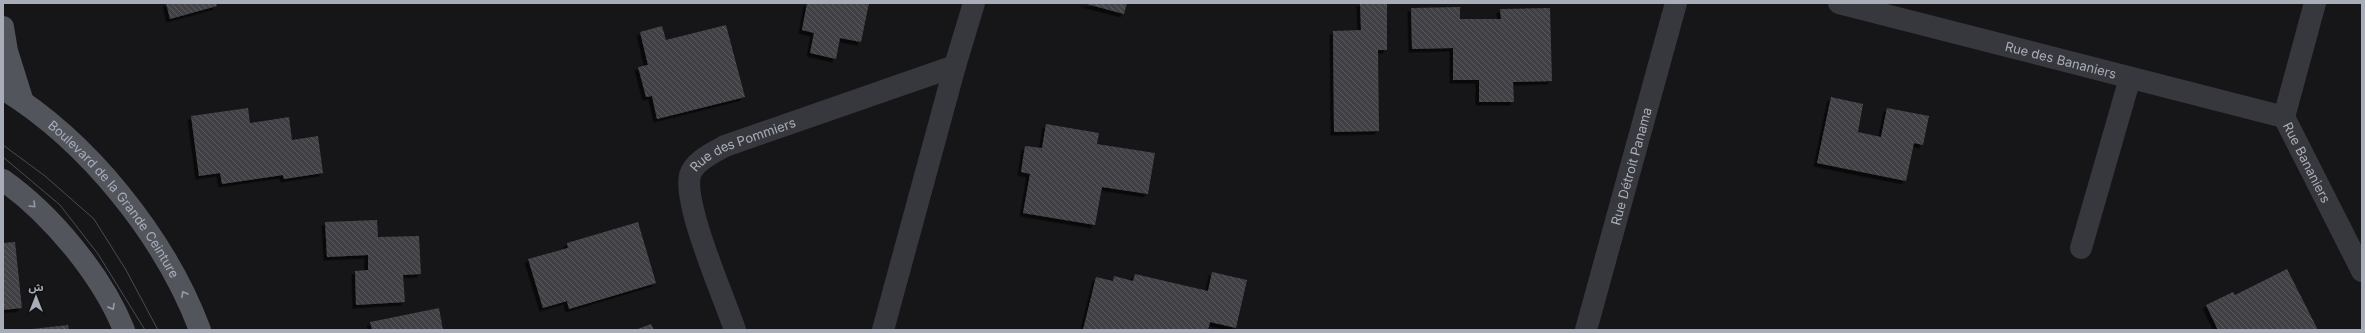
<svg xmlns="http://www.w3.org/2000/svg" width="2365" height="333" font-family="Inter,'Noto Sans Arabic',sans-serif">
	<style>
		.building { fill: url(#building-back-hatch); filter: url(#shadow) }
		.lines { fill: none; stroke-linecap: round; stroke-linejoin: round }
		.minor { stroke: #37383d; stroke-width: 22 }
		.major { stroke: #53555c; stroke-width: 22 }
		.tram { stroke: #4a4c52; stroke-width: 1 }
		.oneway { stroke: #979ba6 }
		.labels { text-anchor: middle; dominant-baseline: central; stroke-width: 4; stroke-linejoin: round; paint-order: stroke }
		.street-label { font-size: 13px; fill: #a8adb8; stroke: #111113 }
	</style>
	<defs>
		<pattern id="building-back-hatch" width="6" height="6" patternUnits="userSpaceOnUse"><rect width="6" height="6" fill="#404145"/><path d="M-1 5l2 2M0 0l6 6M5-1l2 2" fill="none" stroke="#595a5e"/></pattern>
		<filter id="shadow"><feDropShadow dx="-3.5" dy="3.5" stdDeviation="0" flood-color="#0009"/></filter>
	</defs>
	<rect width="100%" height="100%" fill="#161618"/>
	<g class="building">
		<path d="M 166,3 L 216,3 L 217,6 L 170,19 Z"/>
		<path d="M 807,3 L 869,3 L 861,42 L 840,38 L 836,59 L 810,53 L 814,33 L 802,30 Z"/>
		<path d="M 1083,3 L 1127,3 L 1124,14 Z"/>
		<path d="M 1360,3 L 1387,3 L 1387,50 L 1378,50 L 1379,131 L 1334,132 L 1333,31 L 1361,30 Z"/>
		<path d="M 1460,7 L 1460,19 L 1501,19 L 1500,9 L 1550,8 L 1552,81 L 1513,82 L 1514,102 L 1479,102 L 1479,80 L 1453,80 L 1453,48 L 1412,49 L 1411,8 Z"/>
		<path d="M 726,25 L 745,97 L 657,119 L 652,96 L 646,97 L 638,67 L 648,65 L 640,32 L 662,26 L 666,40 Z"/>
		<path d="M 1831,97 L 1863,104 L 1858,132 L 1881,137 L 1887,108 L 1929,116 L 1923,145 L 1914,143 L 1906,181 L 1817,163 Z"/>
		<path d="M 248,108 L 250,123 L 289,117 L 292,140 L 318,136 L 323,173 L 284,179 L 283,175 L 222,184 L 220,173 L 199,176 L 191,116 Z"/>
		<path d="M 1046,124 L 1099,133 L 1097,144 L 1155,153 L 1148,194 L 1102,187 L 1095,225 L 1023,213 L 1030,174 L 1021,172 L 1025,146 L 1042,148 Z"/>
		<path d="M 377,220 L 378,237 L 419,236 L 421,274 L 403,275 L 405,302 L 356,305 L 355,271 L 368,270 L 368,255 L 327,257 L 325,222 Z"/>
		<path d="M 638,222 L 656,283 L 569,309 L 567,301 L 543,308 L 528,259 L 568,248 L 567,243 Z"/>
		<path d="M 15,242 L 22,308 L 3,310 L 3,243 Z"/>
		<path d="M 2287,269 L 2318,330 L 2218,330 L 2206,305 L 2233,292 L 2235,295 Z"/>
		<path d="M 1212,272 L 1247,280 L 1236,328 L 1210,322 L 1208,330 L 1083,330 L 1096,277 L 1113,281 L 1114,276 L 1133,281 L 1135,274 L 1208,291 Z"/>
		<path d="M 439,308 L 443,330 L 372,330 L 370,322 Z"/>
		<path d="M 651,324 L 654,330 L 635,330 Z"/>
		<path d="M 68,325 L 69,330 L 32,330 L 32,329 Z"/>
	</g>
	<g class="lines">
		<g class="minor">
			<path id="s1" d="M 1839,3 L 2284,117"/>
			<path id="s2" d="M 2315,3 L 2284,117 L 2362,271"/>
			<path d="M 2081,248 L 2130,78"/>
			<path id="s3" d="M 735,330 C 724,297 683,205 690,175 C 694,161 714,152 725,146 L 955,66"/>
			<path d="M 883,330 L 955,66 L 974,3"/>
			<path id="s4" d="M 1586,330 L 1676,3"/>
		</g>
		<g class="major">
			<path d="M 3,27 L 7,51 L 23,102"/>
			<path id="s5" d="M 3,89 C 88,141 165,237 200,330"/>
			<path d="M 3,180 C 51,214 102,275 124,330"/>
		</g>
		<g class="tram">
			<path d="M 3,145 L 45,176 L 94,219 L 126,270 L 158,330"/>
			<path d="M 3,157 L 60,205 L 98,254 L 145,330"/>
		</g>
	</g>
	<defs><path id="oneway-chevron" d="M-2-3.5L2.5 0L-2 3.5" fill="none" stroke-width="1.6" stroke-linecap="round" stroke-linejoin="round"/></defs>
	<g class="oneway">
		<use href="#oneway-chevron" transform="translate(33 205) rotate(45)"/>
		<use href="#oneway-chevron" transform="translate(184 294) rotate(-119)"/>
		<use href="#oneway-chevron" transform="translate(112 307) rotate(61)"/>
	</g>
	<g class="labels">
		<g class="street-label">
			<text stroke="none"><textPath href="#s1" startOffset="229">Rue des Bananiers</textPath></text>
			<text stroke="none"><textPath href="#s3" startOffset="226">Rue des Pommiers</textPath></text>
			<text stroke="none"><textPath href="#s2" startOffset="169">Rue Bananiers</textPath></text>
			<text stroke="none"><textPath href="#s4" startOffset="170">Rue Détroit Panama</textPath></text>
			<text stroke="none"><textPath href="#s5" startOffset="158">Boulevard de la Grande Ceinture</textPath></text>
		</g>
	</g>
	<rect width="2365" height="333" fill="none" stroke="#a8adb8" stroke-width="8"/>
	<g transform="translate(36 297)" stroke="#111113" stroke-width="3" paint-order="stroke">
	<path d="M0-3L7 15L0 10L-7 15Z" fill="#a8adb8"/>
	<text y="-6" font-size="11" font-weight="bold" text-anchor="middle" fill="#a8adb8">ش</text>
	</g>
</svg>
